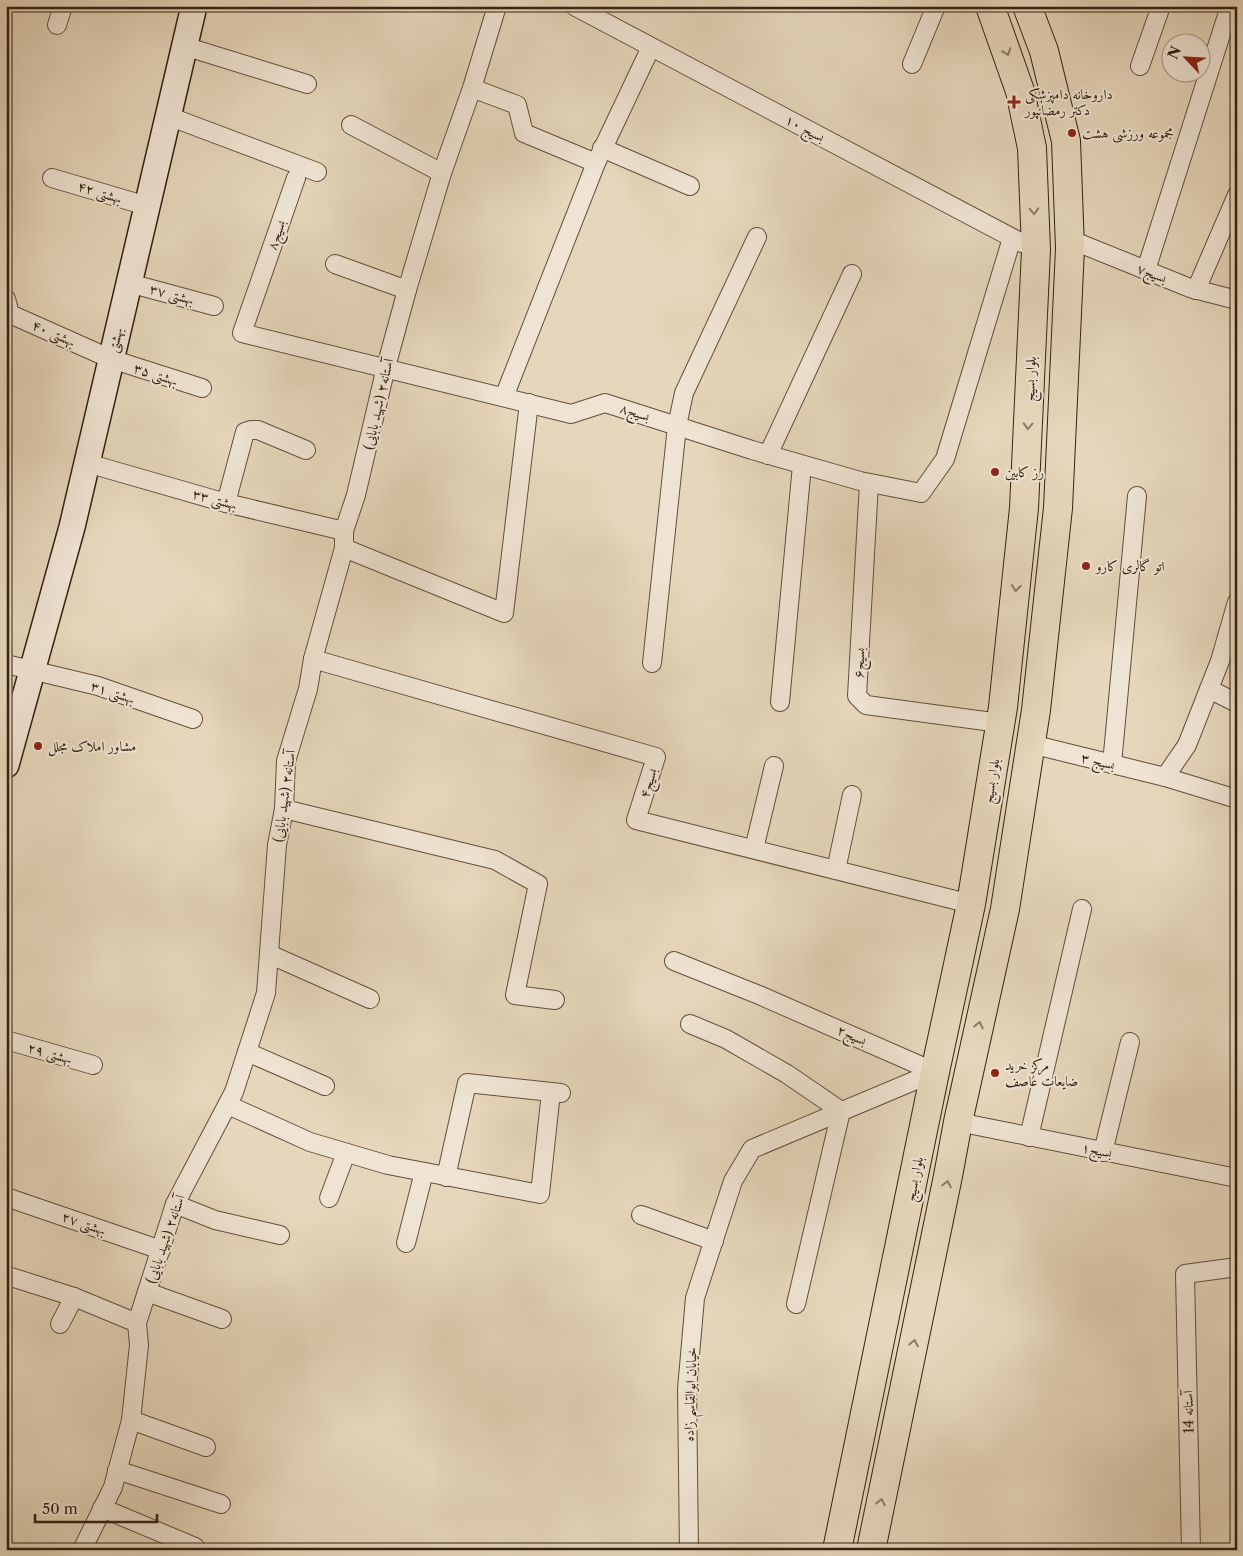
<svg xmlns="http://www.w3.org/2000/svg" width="1243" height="1556" font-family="'Libre Caslon Text',Amiri,serif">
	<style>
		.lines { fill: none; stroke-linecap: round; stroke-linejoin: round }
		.minor-casing { stroke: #604f3c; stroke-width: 20 }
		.secondary-casing { stroke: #321; stroke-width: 28 }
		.primary-casing { stroke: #321; stroke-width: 30 }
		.minor { stroke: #efe4d3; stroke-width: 18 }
		.secondary { stroke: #efe4d3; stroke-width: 25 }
		.primary { stroke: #e6d6bb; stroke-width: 28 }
		.oneway { stroke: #8c7c66 }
		.poi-dot { fill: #8f2418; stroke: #efe4d3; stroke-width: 2 }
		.labels { text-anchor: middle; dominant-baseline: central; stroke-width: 4; stroke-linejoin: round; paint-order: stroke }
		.poi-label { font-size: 14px; fill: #321; stroke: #efe4d3; text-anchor: start }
		.street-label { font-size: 14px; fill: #321; stroke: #efe4d3 }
	</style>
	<rect width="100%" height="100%" fill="#e6d6bb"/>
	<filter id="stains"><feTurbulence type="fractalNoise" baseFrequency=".004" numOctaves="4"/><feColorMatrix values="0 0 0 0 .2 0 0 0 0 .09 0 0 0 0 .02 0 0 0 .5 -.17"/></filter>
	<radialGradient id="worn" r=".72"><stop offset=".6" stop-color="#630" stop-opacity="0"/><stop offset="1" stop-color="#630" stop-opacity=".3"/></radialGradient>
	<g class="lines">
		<g class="minor-casing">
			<g id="minor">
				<path d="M 574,6 L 1022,243"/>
				<path d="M 57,25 L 63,6"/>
				<path d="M 184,46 L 307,84"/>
				<path d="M 912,64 L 936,6"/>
				<path d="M 1140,66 L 1161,6"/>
				<path d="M 472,88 L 517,105 L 524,133 L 596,163"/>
				<path d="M 168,116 L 317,172"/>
				<path d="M 351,125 L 442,173"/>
				<path d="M 602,148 L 690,186"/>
				<path d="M 52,178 L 147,206"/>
				<path d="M 296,178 L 242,333 L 571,414 L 605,403 L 752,450 L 860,481 L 921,493 L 945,459 L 1012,238"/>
				<path d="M 1069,239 L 1190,288 L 1237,300"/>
				<path d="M 335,264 L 407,290"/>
				<path d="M 1146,270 L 1230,6"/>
				<path d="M 129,283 L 214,306"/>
				<path d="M 1196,290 L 1237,195"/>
				<path d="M 6,299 L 10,314 L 111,359 L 202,388"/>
				<path d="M 504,397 L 596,163 L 651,47"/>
				<path d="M 768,455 L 852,274"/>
				<path d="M 87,463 L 226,503 L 344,531"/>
				<path d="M 869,483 L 857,696 L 866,705 L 1000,723"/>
				<path d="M 226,503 L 245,432 L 251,430 L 258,430 L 306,450"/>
				<path d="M 344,548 L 504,613 L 529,403"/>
				<path d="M 313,659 L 656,757 L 636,820 L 971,904"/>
				<path d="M 652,663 L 677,426 L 684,393 L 757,237"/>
				<path d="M 6,664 L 98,686 L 193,719"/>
				<path d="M 1209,689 L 1237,703"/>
				<path d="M 780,702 L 802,465"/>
				<path d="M 1031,744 L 1165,777 L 1237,799"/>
				<path d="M 1112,764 L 1137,496"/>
				<path d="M 1165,777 L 1187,745 L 1220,661 L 1237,602"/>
				<path d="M 284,809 L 495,860 L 538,884 L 515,995 L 555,1000"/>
				<path d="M 754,849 L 774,766"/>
				<path d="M 836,870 L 852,795"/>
				<path d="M 269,954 L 370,999"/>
				<path d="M 674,961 L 759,995 L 935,1072 L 752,1149 L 733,1181 L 695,1298 L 687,1389 L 689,1550"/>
				<path d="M 690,1024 L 726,1039 L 787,1074 L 841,1111"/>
				<path d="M 6,1040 L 93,1065"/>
				<path d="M 247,1052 L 325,1086"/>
				<path d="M 228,1105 L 310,1142 L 388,1165 L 540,1194 L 551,1092"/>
				<path d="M 958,1122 L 1237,1178"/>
				<path d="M 1029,1137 L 1082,909"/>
				<path d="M 1103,1152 L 1130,1042"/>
				<path d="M 446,1177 L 467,1083 L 561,1093"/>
				<path d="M 6,1197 L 161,1250"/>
				<path d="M 329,1198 L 346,1153"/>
				<path d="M 175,1204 L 215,1220 L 280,1235"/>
				<path d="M 641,1215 L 714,1241"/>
				<path d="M 406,1243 L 424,1172"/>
				<path d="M 11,1277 L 74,1297 L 137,1323"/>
				<path d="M 147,1292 L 222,1319"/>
				<path d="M 796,1304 L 841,1111"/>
				<path d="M 60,1324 L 74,1297"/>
				<path d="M 131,1420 L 206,1447"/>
				<path d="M 117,1470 L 221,1504"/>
				<path d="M 102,1508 L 195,1547"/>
				<path d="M 82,1550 L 113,1487 L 131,1420 L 139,1345 L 137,1323 L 175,1204 L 234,1092 L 266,993 L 277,845 L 284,809 L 286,761 L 308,689 L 313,659 L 344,548 L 344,531 L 356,495 L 386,367 L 407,290 L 442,173 L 472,88 L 497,6"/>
				<path d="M 1191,1550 L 1185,1274 L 1237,1267"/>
			</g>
		</g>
		<g class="secondary-casing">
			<path id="secondary" d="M 6,765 L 72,527 L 194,6"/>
		</g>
		<g class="primary-casing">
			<g id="primary">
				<path d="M 837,1550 L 935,1072 L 971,904 L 1003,707 L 1024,508 L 1036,250 L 1032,148 L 1020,91 L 990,6"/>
				<path d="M 871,1550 L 948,1176 L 958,1122 L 1005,909 L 1036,710 L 1058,508 L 1070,248 L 1066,141 L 1044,51 L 1027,6"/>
			</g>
		</g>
		<use href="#minor" class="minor"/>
		<use href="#secondary" class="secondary"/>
		<use href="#primary" class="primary"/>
	</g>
	<defs><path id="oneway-chevron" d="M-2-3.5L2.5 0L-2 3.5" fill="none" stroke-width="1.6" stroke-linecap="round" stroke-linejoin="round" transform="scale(1.25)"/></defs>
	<g class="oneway">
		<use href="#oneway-chevron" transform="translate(1007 52) rotate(70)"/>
		<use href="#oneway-chevron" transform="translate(1034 211) rotate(88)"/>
		<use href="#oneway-chevron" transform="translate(1028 426) rotate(92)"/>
		<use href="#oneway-chevron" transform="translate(1016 588) rotate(96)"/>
		<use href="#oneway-chevron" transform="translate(979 1025) rotate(-78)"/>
		<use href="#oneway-chevron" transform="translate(947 1184) rotate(-78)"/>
		<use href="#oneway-chevron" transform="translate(914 1343) rotate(-78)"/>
		<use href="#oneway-chevron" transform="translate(881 1502) rotate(-78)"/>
	</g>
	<g class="poi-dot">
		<path d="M1011.5 94.5h5v5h5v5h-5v5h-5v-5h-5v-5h5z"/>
		<circle cx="1072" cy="133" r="5"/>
		<circle cx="995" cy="472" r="5"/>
		<circle cx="1086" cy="566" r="5"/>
		<circle cx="38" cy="746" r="5"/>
		<circle cx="995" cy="1073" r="5"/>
	</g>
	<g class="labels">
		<g class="poi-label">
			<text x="1025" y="94">داروخانه دامپزشکی<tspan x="1025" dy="16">دکتر رمضانپور</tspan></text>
			<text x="1082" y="133">مجموعه ورزشی هشت</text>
			<text x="1005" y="472">رز کابین</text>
			<text x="1096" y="566">اتو گالری کارو</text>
			<text x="48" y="746">مشاور املاک مجلل</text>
			<text x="1005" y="1065">مرکز خرید<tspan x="1005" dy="16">ضایعات عاصف</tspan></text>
		</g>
		<g class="street-label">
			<text transform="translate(805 128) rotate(28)">بسیج ۱۰</text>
			<text transform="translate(100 192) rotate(17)">بهشتی ۴۲</text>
			<text transform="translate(276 235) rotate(-71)">بسیج۸</text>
			<text transform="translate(1152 273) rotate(22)">بسیج۷</text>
			<text transform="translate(172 294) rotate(15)">بهشتی ۳۷</text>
			<text transform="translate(54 333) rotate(24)">بهشتی ۴۰</text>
			<text transform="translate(115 340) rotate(-77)">بهشتی</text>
			<text transform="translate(156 374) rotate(18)">بهشتی ۳۵</text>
			<text transform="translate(1030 379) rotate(-88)">بلوار بسیج</text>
			<text transform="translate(378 404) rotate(-77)">آستانه۲ (شهید بابایی)</text>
			<text transform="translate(635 412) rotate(18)">بسیج۸</text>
			<text transform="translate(215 499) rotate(15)">بهشتی ۳۳</text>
			<text transform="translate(859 663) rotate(-87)">بسیج۶</text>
			<text transform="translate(113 692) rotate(18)">بهشتی ۳۱</text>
			<text transform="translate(1098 761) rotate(14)">بسیج ۳</text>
			<text transform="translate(991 781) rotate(-81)">بلوار بسیج</text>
			<text transform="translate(648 783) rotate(-73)">بسیج۴</text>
			<text transform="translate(284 796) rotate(-82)">آستانه۲ (شهید بابایی)</text>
			<text transform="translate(852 1035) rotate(24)">بسیج۲</text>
			<text transform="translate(50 1053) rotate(16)">بهشتی ۲۹</text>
			<text transform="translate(1097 1150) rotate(11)">بسیج۱</text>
			<text transform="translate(914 1179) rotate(-79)">بلوار بسیج</text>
			<text transform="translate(84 1223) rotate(19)">بهشتی ۲۷</text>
			<text transform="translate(165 1239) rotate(-71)">آستانه۲ (شهید بابایی)</text>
			<text transform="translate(690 1394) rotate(-88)">خیابان ابوالقاسم زاده</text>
			<text transform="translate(1188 1412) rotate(-91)">آستانه 14</text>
		</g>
	</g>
	<rect width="1243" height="1556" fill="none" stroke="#e6d6bb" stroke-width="25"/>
	<rect x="8" y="8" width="1228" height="1541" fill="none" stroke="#321" stroke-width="2.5"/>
	<rect x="12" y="12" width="1218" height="1531" fill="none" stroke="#321"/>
	<g transform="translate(1186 58) rotate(295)"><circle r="24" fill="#efe4d3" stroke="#a49685"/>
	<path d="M0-4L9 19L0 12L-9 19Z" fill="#8f2418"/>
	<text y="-8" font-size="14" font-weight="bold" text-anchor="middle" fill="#332211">N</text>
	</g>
	<path d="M35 1514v8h122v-8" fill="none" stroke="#332211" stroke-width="2.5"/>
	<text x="42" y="1514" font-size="15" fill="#332211" stroke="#efe4d3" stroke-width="4" paint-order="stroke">50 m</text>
	<rect width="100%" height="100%" filter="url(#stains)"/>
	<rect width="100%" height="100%" fill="url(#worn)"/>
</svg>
